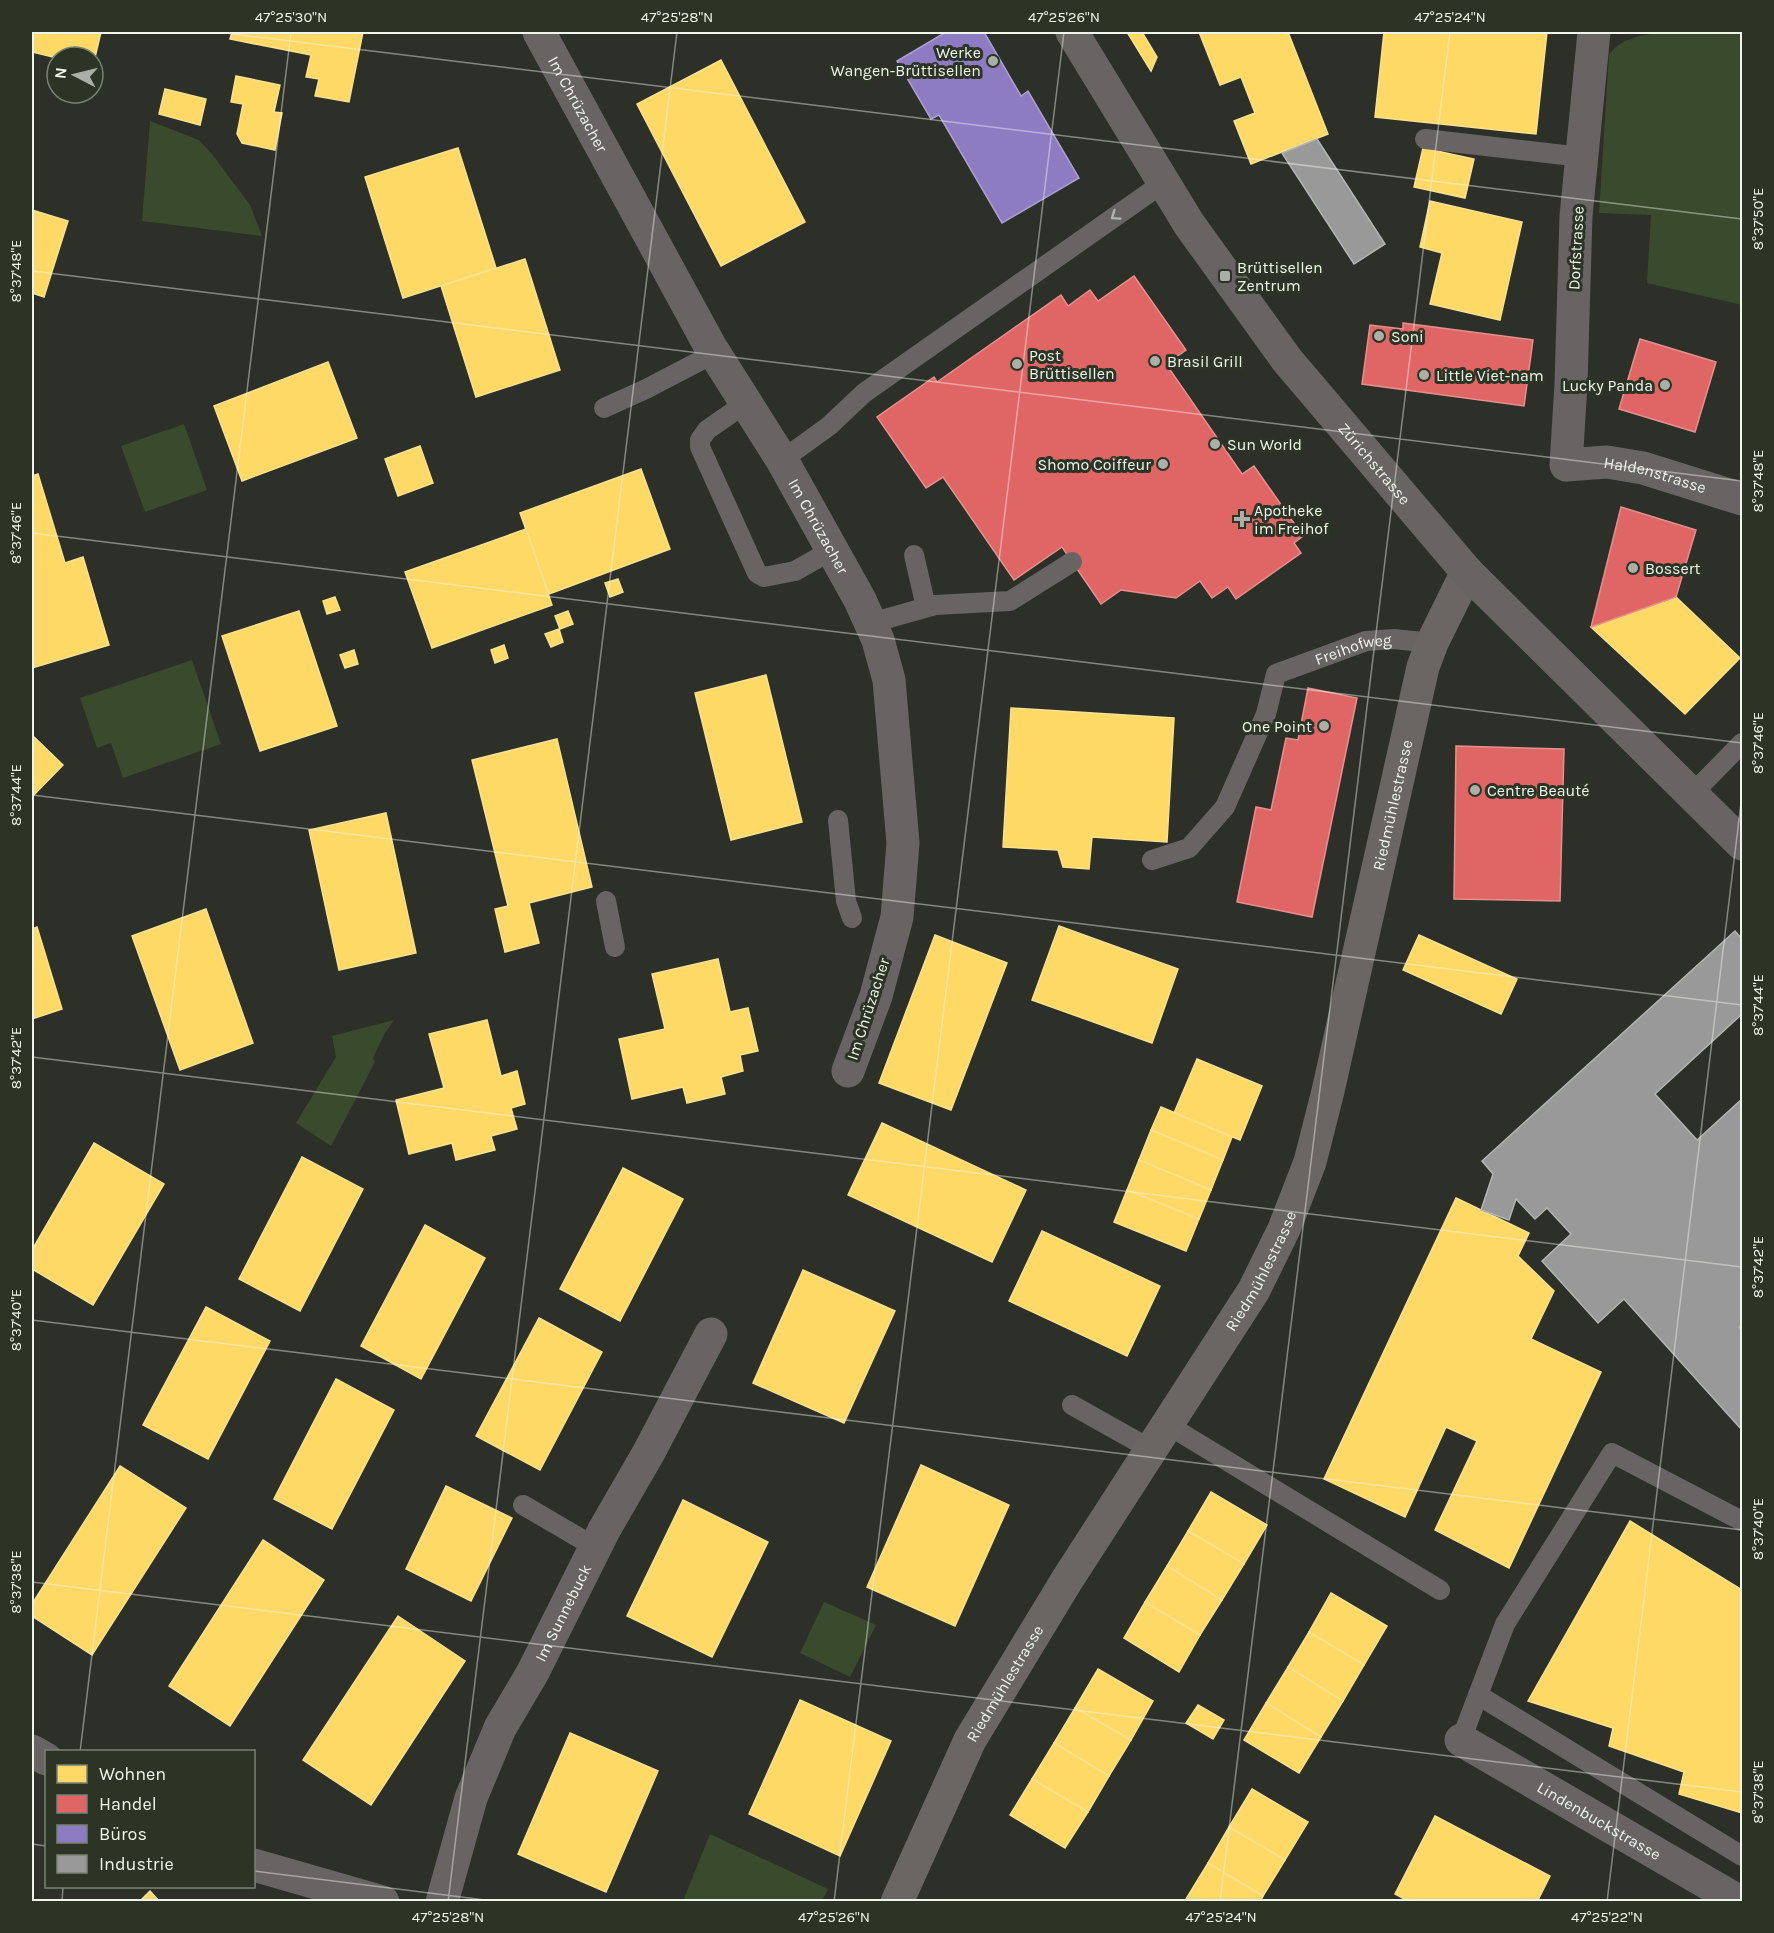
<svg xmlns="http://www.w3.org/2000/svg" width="1774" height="1933" font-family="Karla,sans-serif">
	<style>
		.green { fill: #394a2d }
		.homes { fill: #ffd966; stroke: #fae18e; stroke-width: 1.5 }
		.shops { fill: #e06666; stroke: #e4918e; stroke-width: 1.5 }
		.offices { fill: #8e7cc3; stroke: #aba0cf; stroke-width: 1.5 }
		.industry { fill: #999; stroke: #b3b5b2; stroke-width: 1.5 }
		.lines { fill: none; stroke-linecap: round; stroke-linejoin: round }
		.lane { stroke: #686464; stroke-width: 20 }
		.street { stroke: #686464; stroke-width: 33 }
		.secondary { stroke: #6a6664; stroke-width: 33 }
		.primary { stroke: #686463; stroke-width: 33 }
		.oneway { stroke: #b2b4ae }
		.ticks { fill: none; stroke: #eff5eb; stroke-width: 1.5; stroke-opacity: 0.45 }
		.poi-dot { fill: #abb0a7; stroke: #2b3425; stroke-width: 2 }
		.labels { text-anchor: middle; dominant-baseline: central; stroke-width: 6; stroke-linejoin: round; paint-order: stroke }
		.poi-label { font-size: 16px; fill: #eff5eb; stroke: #2b3425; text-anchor: start }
		.street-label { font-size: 16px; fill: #eff5eb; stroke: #2b3425 }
		.neatline { fill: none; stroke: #eff5eb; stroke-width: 2 }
		.ticks-label { font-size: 15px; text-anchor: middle; fill: #eff5eb }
	</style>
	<rect width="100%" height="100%" fill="#2c3028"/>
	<g class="green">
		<path d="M 1716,32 L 1742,32 L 1742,305 L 1647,283 L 1651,215 L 1599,213 L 1609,55 C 1627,26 1686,33 1716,32 Z"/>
		<path d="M 150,121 L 199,140 L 212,154 L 250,205 L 262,236 L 142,221 Z"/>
		<path d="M 184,424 L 207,490 L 145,512 L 121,446 Z"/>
		<path d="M 192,660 L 221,744 L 123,778 L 111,743 L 97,748 L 80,698 Z"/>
		<path d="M 394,1020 L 385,1033 L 373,1058 L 375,1062 L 331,1146 L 296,1123 L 336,1057 L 332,1036 Z"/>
		<path d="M 824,1602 L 876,1625 L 850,1677 L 800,1653 Z"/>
		<path d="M 710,1834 L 828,1889 L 822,1901 L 683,1901 Z"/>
	</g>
	<g class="homes">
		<path d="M 32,32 L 101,32 L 93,66 L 93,57 L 57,58 L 32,52 Z"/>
		<path d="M 232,32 L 363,32 L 349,102 L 315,96 L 319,79 L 306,77 L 311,55 L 230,39 Z"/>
		<path d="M 1127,32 L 1142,32 L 1157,57 L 1151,71 Z"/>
		<path d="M 1199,32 L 1288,32 L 1328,134 L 1251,164 L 1234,121 L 1255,113 L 1241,77 L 1220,85 Z"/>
		<path d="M 1384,32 L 1547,32 L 1536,134 L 1375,117 Z"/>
		<path d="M 721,60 L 805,222 L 721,266 L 637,104 Z"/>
		<path d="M 236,76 L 280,85 L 274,112 L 282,113 L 275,150 L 242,143 L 237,134 L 243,104 L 231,102 Z"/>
		<path d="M 165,89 L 206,99 L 200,125 L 159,114 Z"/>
		<path d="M 458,148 L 496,268 L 403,298 L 365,177 Z"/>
		<path d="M 1423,148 L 1474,159 L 1465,198 L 1414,187 Z"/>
		<path d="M 1430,201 L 1522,222 L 1500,320 L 1430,304 L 1442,253 L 1420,247 Z"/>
		<path d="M 32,210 L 68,221 L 44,297 L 32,293 Z"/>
		<path d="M 525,259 L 560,370 L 476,397 L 441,286 Z"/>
		<path d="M 328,362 L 357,438 L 242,481 L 214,406 Z"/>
		<path d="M 420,446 L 433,483 L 398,496 L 385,459 Z"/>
		<path d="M 641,469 L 670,549 L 549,594 L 520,513 Z"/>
		<path d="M 38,474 L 65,563 L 83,557 L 109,645 L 32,668 L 32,476 Z"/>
		<path d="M 526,529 L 552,605 L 432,648 L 405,572 Z"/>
		<path d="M 618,579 L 623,592 L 610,597 L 605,583 Z"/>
		<path d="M 335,597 L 340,610 L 327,614 L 323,601 Z"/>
		<path d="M 1676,597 L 1740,658 L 1685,714 L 1591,627 Z"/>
		<path d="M 299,611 L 337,726 L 260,751 L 222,636 Z"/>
		<path d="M 568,611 L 573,624 L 560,629 L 555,616 Z"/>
		<path d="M 559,629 L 563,642 L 551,647 L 545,634 Z"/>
		<path d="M 504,645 L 508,658 L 495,663 L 491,650 Z"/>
		<path d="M 354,650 L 358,664 L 345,668 L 340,655 Z"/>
		<path d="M 766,675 L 802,822 L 731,840 L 695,693 Z"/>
		<path d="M 1011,708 L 1174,718 L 1167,842 L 1092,837 L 1089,869 L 1063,867 L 1058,850 L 1003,847 Z"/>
		<path d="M 32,735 L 63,765 L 32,797 Z"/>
		<path d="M 557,739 L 592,887 L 529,903 L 539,943 L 505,952 L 495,909 L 508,906 L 472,760 Z"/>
		<path d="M 386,813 L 416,953 L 339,970 L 309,830 Z"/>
		<path d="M 206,909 L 253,1043 L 180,1070 L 132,936 Z"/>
		<path d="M 1059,926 L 1178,969 L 1152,1043 L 1032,1000 Z"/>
		<path d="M 37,927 L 62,1009 L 32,1019 L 32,929 Z"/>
		<path d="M 935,935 L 1007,963 L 951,1110 L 879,1083 Z"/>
		<path d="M 1419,935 L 1517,979 L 1501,1014 L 1403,970 Z"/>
		<path d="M 718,959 L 730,1012 L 748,1008 L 758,1051 L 740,1055 L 743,1071 L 721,1077 L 725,1094 L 687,1103 L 683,1087 L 632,1099 L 619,1039 L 665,1029 L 652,974 Z"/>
		<path d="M 487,1020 L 501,1076 L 517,1071 L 525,1104 L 511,1108 L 517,1129 L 491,1136 L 495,1150 L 456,1160 L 452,1143 L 409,1154 L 396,1100 L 444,1088 L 429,1034 Z"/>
		<path d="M 1197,1059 L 1262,1086 L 1240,1140 L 1174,1113 Z"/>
		<path d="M 1161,1107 L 1232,1137 L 1223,1160 L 1151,1130 Z"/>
		<path d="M 882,1123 L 1026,1190 L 992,1262 L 848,1195 Z"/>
		<path d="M 1151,1130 L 1223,1160 L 1211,1190 L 1139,1160 Z"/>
		<path d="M 94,1143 L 164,1184 L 93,1305 L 32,1269 L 32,1250 Z"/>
		<path d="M 302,1157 L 363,1189 L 300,1311 L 239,1279 Z"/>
		<path d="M 1139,1160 L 1211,1190 L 1199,1219 L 1127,1190 Z"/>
		<path d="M 623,1168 L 683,1199 L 620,1321 L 560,1289 Z"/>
		<path d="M 1127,1190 L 1199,1219 L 1186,1251 L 1114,1222 Z"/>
		<path d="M 1456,1198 L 1529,1233 L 1518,1256 L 1554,1291 L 1531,1339 L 1601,1372 L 1509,1568 L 1435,1530 L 1477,1441 L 1446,1427 L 1405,1517 L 1324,1479 Z"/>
		<path d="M 425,1225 L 485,1258 L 421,1379 L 361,1346 Z"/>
		<path d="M 1042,1231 L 1160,1286 L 1127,1356 L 1009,1301 Z"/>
		<path d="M 803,1270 L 895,1311 L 844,1423 L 753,1383 Z"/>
		<path d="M 206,1307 L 270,1341 L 208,1459 L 143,1425 Z"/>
		<path d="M 539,1318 L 602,1352 L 540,1470 L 476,1436 Z"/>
		<path d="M 336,1379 L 394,1410 L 332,1529 L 274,1499 Z"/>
		<path d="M 921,1465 L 1009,1505 L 955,1626 L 867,1587 Z"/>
		<path d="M 120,1466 L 186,1508 L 92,1655 L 32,1616 L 32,1604 Z"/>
		<path d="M 446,1486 L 512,1518 L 471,1601 L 406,1569 Z"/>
		<path d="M 1211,1492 L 1267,1525 L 1244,1564 L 1188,1531 Z"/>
		<path d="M 683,1500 L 768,1542 L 712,1657 L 627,1616 Z"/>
		<path d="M 1630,1521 L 1742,1590 L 1742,1813 L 1679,1794 L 1684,1772 L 1609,1746 L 1613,1728 L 1528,1701 Z"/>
		<path d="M 1188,1531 L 1244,1564 L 1222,1600 L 1167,1566 Z"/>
		<path d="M 263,1540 L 324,1580 L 230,1726 L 169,1686 Z"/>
		<path d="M 1167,1566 L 1222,1600 L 1200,1635 L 1145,1602 Z"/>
		<path d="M 1331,1593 L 1387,1626 L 1364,1665 L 1309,1632 Z"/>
		<path d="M 1145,1602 L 1200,1635 L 1179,1672 L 1124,1638 Z"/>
		<path d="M 398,1616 L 465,1661 L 371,1805 L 303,1760 Z"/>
		<path d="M 1309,1632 L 1364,1665 L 1343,1701 L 1288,1667 Z"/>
		<path d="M 1288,1667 L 1343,1701 L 1321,1737 L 1266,1703 Z"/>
		<path d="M 1098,1669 L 1153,1701 L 1131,1740 L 1075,1708 Z"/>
		<path d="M 800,1700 L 891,1741 L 840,1856 L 749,1814 Z"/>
		<path d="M 1266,1703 L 1321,1737 L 1299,1773 L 1244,1740 Z"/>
		<path d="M 1198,1705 L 1224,1720 L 1213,1739 L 1186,1723 Z"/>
		<path d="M 1075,1708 L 1131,1740 L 1109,1776 L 1054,1743 Z"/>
		<path d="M 570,1733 L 658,1771 L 606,1892 L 518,1854 Z"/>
		<path d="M 1054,1743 L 1109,1776 L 1088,1812 L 1032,1779 Z"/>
		<path d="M 1032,1779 L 1088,1812 L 1065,1848 L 1010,1815 Z"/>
		<path d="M 1252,1789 L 1308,1822 L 1285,1860 L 1229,1827 Z"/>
		<path d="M 1435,1816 L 1550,1876 L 1537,1902 L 1410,1902 L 1395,1894 Z"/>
		<path d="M 1229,1827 L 1285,1860 L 1263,1896 L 1208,1863 Z"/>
		<path d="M 1208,1863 L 1263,1896 L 1260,1902 L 1191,1902 L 1186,1899 Z"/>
		<path d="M 150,1891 L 160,1902 L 139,1902 Z"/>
	</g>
	<g class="shops">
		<path d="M 1134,276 L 1186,350 L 1166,364 L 1242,474 L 1254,466 L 1303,536 L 1294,543 L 1301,553 L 1236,599 L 1228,587 L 1212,598 L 1200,581 L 1176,598 L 1121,590 L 1101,604 L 1062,547 L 1014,580 L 943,477 L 926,488 L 877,417 L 934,377 L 937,382 L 1061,295 L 1068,306 L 1090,290 L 1098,301 Z"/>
		<path d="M 1403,323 L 1533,340 L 1524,406 L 1362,384 L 1370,325 L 1403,329 Z"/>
		<path d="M 1640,339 L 1716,362 L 1695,432 L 1619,409 Z"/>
		<path d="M 1621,507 L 1696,530 L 1676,597 L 1591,627 Z"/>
		<path d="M 1308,688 L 1357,698 L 1312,917 L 1237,902 L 1256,807 L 1271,810 L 1286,738 L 1298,740 Z"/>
		<path d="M 1456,746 L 1564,749 L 1560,901 L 1454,899 Z"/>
	</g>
	<path class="offices" d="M 946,32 L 984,32 L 1021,96 L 1028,91 L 1079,178 L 1002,223 L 939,115 L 931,119 L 897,61 Z"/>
	<g class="industry">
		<path d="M 1317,139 L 1385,244 L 1354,264 L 1282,153 Z"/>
		<path d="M 1735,931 L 1742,939 L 1742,1014 L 1655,1094 L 1697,1140 L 1742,1099 L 1742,1324 L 1739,1327 L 1742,1331 L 1742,1430 L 1624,1299 L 1598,1323 L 1542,1261 L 1571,1234 L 1547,1208 L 1535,1219 L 1516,1199 L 1509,1220 L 1481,1210 L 1493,1174 L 1482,1161 Z"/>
	</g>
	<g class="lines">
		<g class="lane">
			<path d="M 1425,139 L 1582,157"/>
			<path d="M 746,403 L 707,430 L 700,440 L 700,447 L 757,573 L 764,577 L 795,571 L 832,550"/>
			<path d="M 604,408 L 646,389 L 715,353"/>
			<path d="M 782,460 L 829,426 L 864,393 L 1163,183"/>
			<path d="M 914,555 L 926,607"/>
			<path d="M 871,623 L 935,605 L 1010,601 L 1072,562"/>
			<path d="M 1692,794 L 1742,743"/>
			<path d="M 838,820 L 846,901 L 852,918"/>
			<path id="s1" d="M 1152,860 L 1189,848 L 1225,807 L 1266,714 L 1276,674 L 1366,641 L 1394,639 L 1432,643"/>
			<path d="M 606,901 L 615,947"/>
			<path d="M 1072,1405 L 1152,1450"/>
			<path d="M 1168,1425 L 1440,1590"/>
			<path d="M 523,1505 L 595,1547"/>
			<path d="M 1478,1695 L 1742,1856"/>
			<path d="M 1461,1740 L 1505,1624 L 1612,1453 L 1742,1521"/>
		</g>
		<g class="street">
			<path id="s2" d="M 539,32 L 710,346 L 782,460 L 860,600 L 878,640 L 889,680 L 903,843 L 897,917 L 876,996 L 848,1071"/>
			<path id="s3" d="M 1594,32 L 1576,216 L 1571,384 L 1566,465 L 1607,462 L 1643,468 L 1742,499"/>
			<path id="s4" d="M 1461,1740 L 1740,1902"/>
			<path d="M 32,1751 L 46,1759"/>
			<path d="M 254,1865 L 383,1902"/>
			<path id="s5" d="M 442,1902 L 471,1798 L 500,1728 L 533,1672 L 604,1530 L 649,1452 L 711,1334"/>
		</g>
		<path class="secondary" id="s6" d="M 897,1902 L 970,1740 L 1067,1580 L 1254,1290 L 1284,1229 L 1310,1162 L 1328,1091 L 1423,667 L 1432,643 L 1467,572"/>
		<path class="primary" id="s7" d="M 1072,32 L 1189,224 L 1287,360 L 1467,572 L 1742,844"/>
	</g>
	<defs><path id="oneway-chevron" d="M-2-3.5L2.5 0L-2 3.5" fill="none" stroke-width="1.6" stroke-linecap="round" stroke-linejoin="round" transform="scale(1.5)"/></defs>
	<use class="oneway" href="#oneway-chevron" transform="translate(1115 216) rotate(145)"/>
	<path class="ticks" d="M 217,32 L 1742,219M 32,271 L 1742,481M 32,533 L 1742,743M 32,795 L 1742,1005M 32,1057 L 1742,1267M 32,1320 L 1742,1530M 32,1582 L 1742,1792M 80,1752 L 291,32M 32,1844 L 46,1846M 254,1871 L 501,1902M 62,1902 L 63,1886M 448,1902 L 677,32M 834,1902 L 1064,32M 1220,1902 L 1450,32M 1607,1902 L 1742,795"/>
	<g class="poi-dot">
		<circle cx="993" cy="61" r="6"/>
		<rect x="1219" y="270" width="12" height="12" rx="3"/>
		<circle cx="1379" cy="336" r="6"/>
		<circle cx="1155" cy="361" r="6"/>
		<circle cx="1017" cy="364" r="6"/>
		<circle cx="1424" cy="375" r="6"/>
		<circle cx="1665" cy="385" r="6"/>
		<circle cx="1215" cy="444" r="6"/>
		<circle cx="1163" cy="464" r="6"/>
		<path d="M1239 510h6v6h6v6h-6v6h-6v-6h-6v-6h6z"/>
		<circle cx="1633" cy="568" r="6"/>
		<circle cx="1324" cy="726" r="6"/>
		<circle cx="1475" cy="790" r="6"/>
	</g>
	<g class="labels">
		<g class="poi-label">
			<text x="981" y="52" text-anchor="end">Werke<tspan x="981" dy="18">Wangen-Brüttisellen</tspan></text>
			<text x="1237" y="267">Brüttisellen<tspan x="1237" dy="18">Zentrum</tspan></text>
			<text x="1391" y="336">Soni</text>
			<text x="1029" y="355">Post<tspan x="1029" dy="18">Brüttisellen</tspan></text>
			<text x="1167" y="361">Brasil Grill</text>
			<text x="1436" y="375">Little Viet-nam</text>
			<text x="1653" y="385" text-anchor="end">Lucky Panda</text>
			<text x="1227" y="444">Sun World</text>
			<text x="1151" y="464" text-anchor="end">Shomo Coiffeur</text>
			<text x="1254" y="510">Apotheke<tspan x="1254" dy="18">im Freihof</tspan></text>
			<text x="1645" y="568">Bossert</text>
			<text x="1312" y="726" text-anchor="end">One Point</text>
			<text x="1487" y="790">Centre Beauté</text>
		</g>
		<g class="street-label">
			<text stroke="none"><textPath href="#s2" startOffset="82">Im Chrüzacher</textPath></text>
			<text transform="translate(1576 248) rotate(-87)">Dorfstrasse</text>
			<text stroke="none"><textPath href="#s7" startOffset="528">Zürichstrasse</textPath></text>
			<text stroke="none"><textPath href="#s3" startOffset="525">Haldenstrasse</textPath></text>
			<text stroke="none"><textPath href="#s2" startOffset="568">Im Chrüzacher</textPath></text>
			<text stroke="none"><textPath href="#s1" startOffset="318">Freihofweg</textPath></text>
			<text stroke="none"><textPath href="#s6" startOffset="1216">Riedmühlestrasse</textPath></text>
			<text transform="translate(868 1009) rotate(-72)">Im Chrüzacher</text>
			<text stroke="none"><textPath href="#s6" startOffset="730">Riedmühlestrasse</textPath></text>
			<text stroke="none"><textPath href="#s5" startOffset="315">Im Sunnebuck</textPath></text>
			<text stroke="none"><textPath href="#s6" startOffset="244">Riedmühlestrasse</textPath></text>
			<text stroke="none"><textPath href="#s4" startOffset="160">Lindenbuckstrasse</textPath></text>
		</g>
	</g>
	<rect width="1774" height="1933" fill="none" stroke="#2b3425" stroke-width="66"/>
	<rect x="45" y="1750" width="210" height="138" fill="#2b3425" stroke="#798174" stroke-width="1.5"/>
	<rect x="57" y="1765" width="30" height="18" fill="#ffd966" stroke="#798174" stroke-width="1.5"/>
	<text x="99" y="1780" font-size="18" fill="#eff5eb">Wohnen</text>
	<rect x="57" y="1795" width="30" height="18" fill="#e06666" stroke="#798174" stroke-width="1.5"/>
	<text x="99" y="1810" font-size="18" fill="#eff5eb">Handel</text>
	<rect x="57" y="1825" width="30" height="18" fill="#8e7cc3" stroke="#798174" stroke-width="1.5"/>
	<text x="99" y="1840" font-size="18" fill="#eff5eb">Büros</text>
	<rect x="57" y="1855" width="30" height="18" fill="#999999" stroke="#798174" stroke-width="1.5"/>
	<text x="99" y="1870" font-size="18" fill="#eff5eb">Industrie</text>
	<g transform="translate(75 75) rotate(277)"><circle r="28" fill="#2b3425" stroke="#798174" stroke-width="1.5"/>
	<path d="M0-4.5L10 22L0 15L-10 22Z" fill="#abb0a7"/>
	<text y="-9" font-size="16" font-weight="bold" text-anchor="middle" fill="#eff5eb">N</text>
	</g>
	<rect x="33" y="33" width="1708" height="1867" class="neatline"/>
	<g class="ticks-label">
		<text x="291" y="22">47°25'30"N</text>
		<text x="677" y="22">47°25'28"N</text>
		<text x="1064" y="22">47°25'26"N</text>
		<text x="1450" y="22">47°25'24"N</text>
		<text transform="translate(1758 219) rotate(-90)" y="5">8°37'50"E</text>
		<text transform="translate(16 271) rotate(-90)" y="5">8°37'48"E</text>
		<text transform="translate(1758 481) rotate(-90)" y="5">8°37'48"E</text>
		<text transform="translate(16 533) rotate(-90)" y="5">8°37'46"E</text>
		<text transform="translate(1758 743) rotate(-90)" y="5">8°37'46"E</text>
		<text transform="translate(16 795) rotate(-90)" y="5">8°37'44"E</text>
		<text transform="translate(1758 1005) rotate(-90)" y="5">8°37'44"E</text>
		<text transform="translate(16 1058) rotate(-90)" y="5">8°37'42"E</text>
		<text transform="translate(1758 1267) rotate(-90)" y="5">8°37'42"E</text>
		<text transform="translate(16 1320) rotate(-90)" y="5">8°37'40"E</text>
		<text transform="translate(1758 1529) rotate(-90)" y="5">8°37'40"E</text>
		<text transform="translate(16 1582) rotate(-90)" y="5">8°37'38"E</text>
		<text transform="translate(1758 1792) rotate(-90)" y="5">8°37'38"E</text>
		<text x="448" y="1922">47°25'28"N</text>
		<text x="834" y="1922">47°25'26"N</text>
		<text x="1221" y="1922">47°25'24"N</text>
		<text x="1607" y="1922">47°25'22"N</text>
	</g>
</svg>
